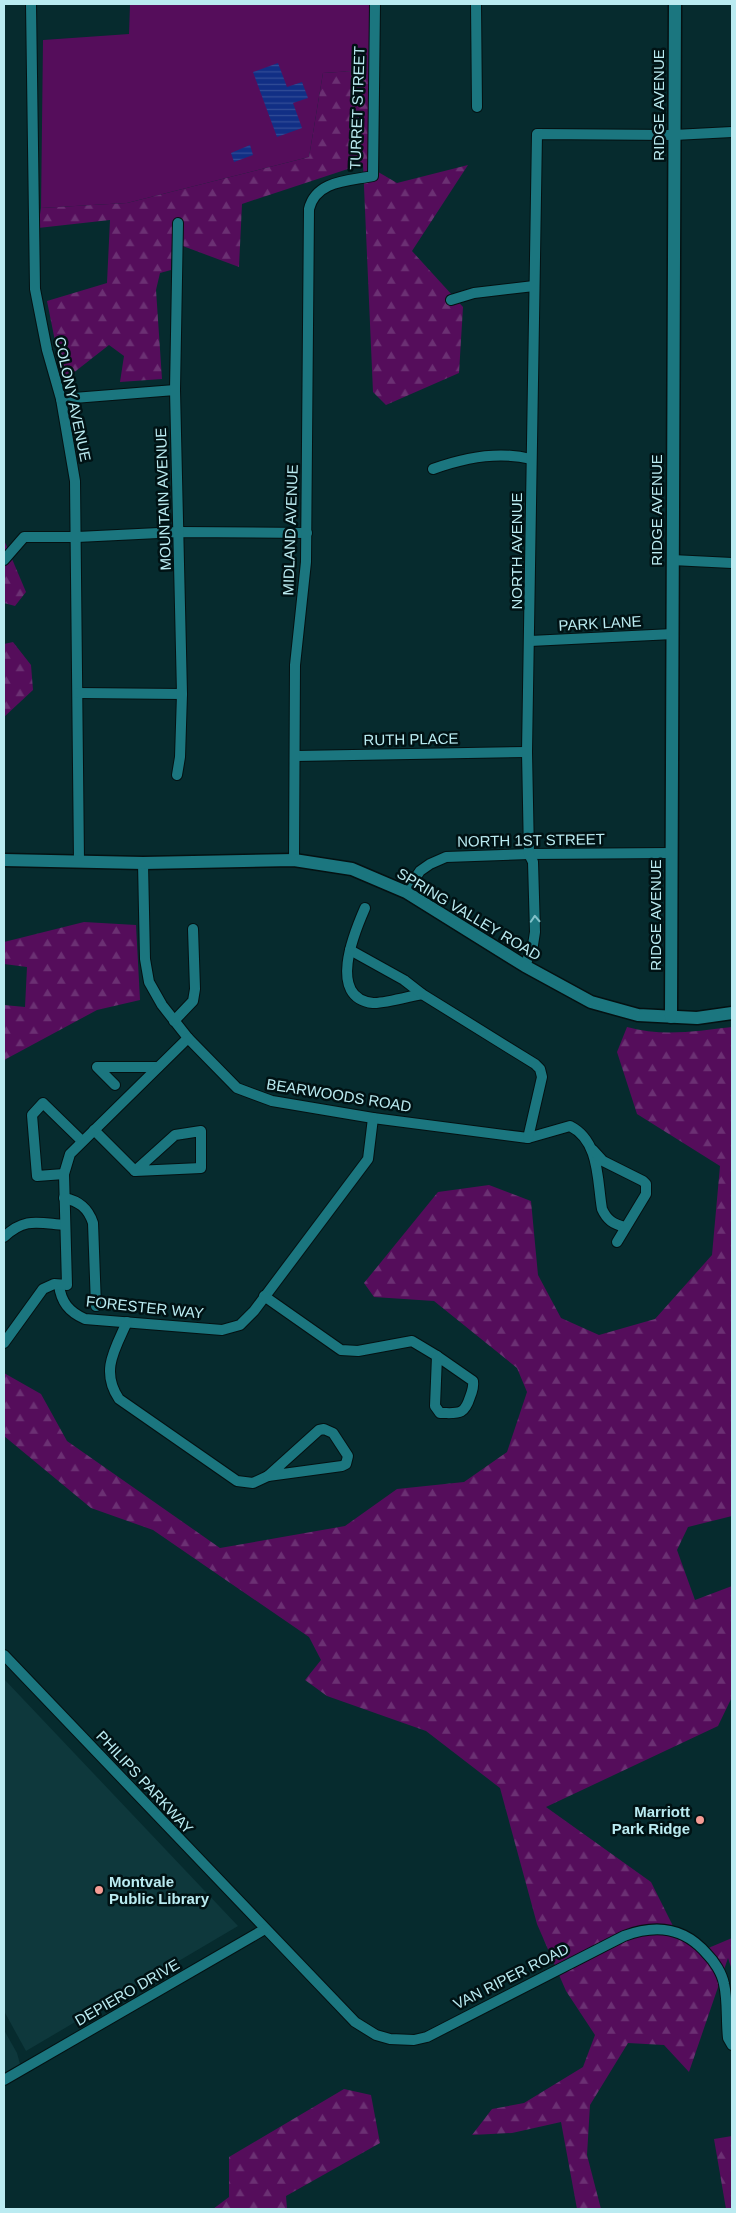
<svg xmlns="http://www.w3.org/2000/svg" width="736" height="2213" font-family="Helvetica,sans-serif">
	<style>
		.built { fill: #0e383c }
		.green { fill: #550d5b }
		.forest { fill: url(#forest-firs) }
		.water { fill: url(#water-rules) }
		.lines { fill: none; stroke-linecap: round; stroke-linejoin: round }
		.minor-casing { stroke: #041112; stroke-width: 12 }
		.tertiary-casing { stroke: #041112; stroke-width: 15 }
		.minor { stroke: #1b767f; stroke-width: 10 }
		.tertiary { stroke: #1b767f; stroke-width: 12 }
		.oneway { stroke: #82c2c9 }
		.poi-dot { fill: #f59c95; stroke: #001214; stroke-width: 2 }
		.labels { text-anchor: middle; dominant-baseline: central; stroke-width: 5; stroke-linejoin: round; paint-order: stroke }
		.street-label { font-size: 15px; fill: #baebf1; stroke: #001214 }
		.poi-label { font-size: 15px; font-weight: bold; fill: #baebf1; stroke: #001214; text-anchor: end }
	</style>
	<defs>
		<pattern id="forest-firs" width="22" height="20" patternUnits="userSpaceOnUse" patternTransform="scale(1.25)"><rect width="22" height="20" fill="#550d5b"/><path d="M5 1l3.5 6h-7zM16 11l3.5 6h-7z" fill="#6b3073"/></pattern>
		<pattern id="water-rules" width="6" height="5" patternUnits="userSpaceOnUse" patternTransform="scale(1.25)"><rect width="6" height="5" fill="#112f85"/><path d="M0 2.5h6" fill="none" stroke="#324d97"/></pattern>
	</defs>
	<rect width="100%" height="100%" fill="#062b2e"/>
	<g class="built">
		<path d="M 4,1679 L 238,1926 L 26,2051 L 4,2011 Z"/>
		<path d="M 4,2030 L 17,2053 L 20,2064 L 4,2073 Z"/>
	</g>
	<path class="green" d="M 130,4 L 369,4 L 369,70 L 323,73 L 309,157 L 127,203 L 41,208 L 43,40 L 129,34 Z"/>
	<g class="forest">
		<path d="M 369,70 L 368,166 L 397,183 L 468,165 L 412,251 L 463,307 L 459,373 L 386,405 L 373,392 L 363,164 L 242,204 L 239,267 L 172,242 L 171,270 L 160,273 L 156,290 L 162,379 L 120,382 L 124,356 L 109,345 L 63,381 L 47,301 L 107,283 L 110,220 L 38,228 L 41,208 L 127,203 L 309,157 L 323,73 Z"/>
		<path d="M 4,540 L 26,592 L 15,606 L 4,603 Z"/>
		<path d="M 13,642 L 31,665 L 33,690 L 4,717 L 5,833 L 4,833 L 4,644 Z"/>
		<path d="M 84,922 L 136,925 L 140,1000 L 97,1010 L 6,1059 L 4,1062 L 4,1005 L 25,1007 L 27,967 L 4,964 L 4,942 Z"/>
		<path d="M 627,1027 C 662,1037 697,1031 732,1027 L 732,1516 L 688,1527 L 677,1550 L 695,1600 L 732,1586 L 732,1697 L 718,1726 L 546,1807 L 651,1882 L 676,1932 L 706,1949 L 732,1938 L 732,1970 L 728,1958 L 689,2072 L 664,2045 L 628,2043 L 590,2105 L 587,2155 L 601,2209 L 577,2209 L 561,2122 L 512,2133 L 472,2135 L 492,2109 L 524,2103 L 583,2067 L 595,2035 L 566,1991 L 537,1924 L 500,1788 L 426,1731 L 327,1696 L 305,1680 L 321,1660 L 309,1637 L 153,1530 L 91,1508 L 4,1436 L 4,1373 L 41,1394 L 67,1441 L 220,1548 L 345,1526 L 397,1489 L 464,1482 L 507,1452 L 527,1392 L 517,1368 L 434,1301 L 374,1297 L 364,1283 L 438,1192 L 489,1185 L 531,1201 L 538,1275 L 561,1318 L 599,1335 L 655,1319 L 712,1255 L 720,1166 L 637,1114 L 617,1052 Z"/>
		<path d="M 344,2089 L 371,2095 L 380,2143 L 286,2196 L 287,2209 L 213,2209 L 229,2197 L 229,2157 Z"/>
		<path d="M 732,2136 L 732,2209 L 726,2209 L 714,2139 Z"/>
	</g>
	<g class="water">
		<path d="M 278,63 L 287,87 L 302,82 L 308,98 L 293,103 L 302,128 L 277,137 L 253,72 Z"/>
		<path d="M 250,145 L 253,155 L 234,162 L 231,153 Z"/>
	</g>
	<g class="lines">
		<g class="minor-casing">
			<g id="minor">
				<path d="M 31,4 L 35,289 L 47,350 L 61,399 L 75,481 L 79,861"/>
				<path d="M 476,4 L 477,107"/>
				<path d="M 451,300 L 474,293 L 534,286"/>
				<path d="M 61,399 L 175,390"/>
				<path d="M 433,469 C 463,458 499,451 531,459"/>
				<path d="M 4,560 L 24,537 L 77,537 L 179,532 L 307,533"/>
				<path d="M 672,560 L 732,563"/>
				<path d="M 530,641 L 673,634"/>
				<path d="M 78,693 L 182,694"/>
				<path d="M 296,756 L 527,752"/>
				<path d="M 177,775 L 180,757 L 182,694 L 175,390 L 178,223"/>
				<path d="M 294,860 L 295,665 L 306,562 L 309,209 C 316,180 349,181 373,176 L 375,4"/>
				<path d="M 143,863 L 145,959 L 149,982 L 162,1005 L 188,1038 L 237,1088 L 272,1101 L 373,1118 L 528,1138 L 570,1126 C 600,1141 597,1180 602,1209 C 607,1220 613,1224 625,1227"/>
				<path d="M 406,892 L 420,871 L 430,864 L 446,857 L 529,854 L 672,853"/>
				<path d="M 365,908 C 354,933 327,998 373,1003 C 383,1004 411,996 422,994"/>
				<path d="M 350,950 L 404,980 L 422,994 L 535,1064 L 540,1069 L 542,1077 L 528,1138"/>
				<path d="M 525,966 L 533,945 L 535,932 L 533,862 L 529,854 L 527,752 L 537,134 L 674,135 L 732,132"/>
				<path d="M 174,1021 L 193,1001 L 195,989 L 193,929"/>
				<path d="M 115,1085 L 97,1067 L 158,1067"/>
				<path d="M 94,1130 L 135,1171"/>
				<path d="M 201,1131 L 201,1168 L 135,1171 L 175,1135 Z"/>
				<path d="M 593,1150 L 603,1161 L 643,1181 L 646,1184 L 646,1194 L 617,1242"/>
				<path d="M 64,1174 L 37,1176 L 32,1115 L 43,1103 L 82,1141"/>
				<path d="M 64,1198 C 79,1201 88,1208 93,1223 L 96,1306"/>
				<path d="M 4,1237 C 25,1217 38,1223 65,1225"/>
				<path d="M 59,1285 C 61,1302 69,1312 85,1319 L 222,1330 L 240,1325 L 254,1311 L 368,1159 L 373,1118"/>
				<path d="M 264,1296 L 341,1350 L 358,1351 L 412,1341 L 437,1356"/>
				<path d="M 127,1322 C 115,1349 100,1371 119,1399 L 237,1481 L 253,1483 L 268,1476"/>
				<path d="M 4,1343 L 43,1289 L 54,1284 L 67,1285 L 64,1174 L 70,1154 L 188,1038"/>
				<path d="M 437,1356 L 473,1381 C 474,1387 472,1392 470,1397 C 464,1416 458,1413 440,1413 L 435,1406 Z"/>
				<path d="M 324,1429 L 333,1433 L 348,1456 L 346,1464 L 342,1466 L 268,1476 L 319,1430 Z"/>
				<path d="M 4,1655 L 355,2022 L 376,2035 L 390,2039 L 414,2040 L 427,2037 L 624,1936 C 656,1924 684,1927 707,1954 C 714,1961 722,1973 724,1984 C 728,2001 726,2020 728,2038 L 732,2045"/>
				<path d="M 4,2080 L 265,1929"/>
			</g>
		</g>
		<g class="tertiary-casing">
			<g id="tertiary">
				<path d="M 4,860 L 143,863 L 294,860 L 352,869 L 406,892 L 525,966 L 591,1002 L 638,1015 L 697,1018 L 732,1013"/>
				<path d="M 671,1017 L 675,4"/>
			</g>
		</g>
		<use href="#minor" class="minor"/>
		<use href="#tertiary" class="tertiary"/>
	</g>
	<defs><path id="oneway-chevron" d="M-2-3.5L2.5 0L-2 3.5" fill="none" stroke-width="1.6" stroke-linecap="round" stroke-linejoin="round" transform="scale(1.25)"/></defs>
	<use class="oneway" href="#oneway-chevron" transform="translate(535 919) rotate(-93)"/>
	<g class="poi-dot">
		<circle cx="700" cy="1820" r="5"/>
		<circle cx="99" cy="1890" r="5"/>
	</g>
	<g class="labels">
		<g class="street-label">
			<text transform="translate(658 105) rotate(-90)">RIDGE AVENUE</text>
			<text transform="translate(357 108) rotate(-88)">TURRET STREET</text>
			<text transform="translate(73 399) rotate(78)">COLONY AVENUE</text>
			<text transform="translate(163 499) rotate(-92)">MOUNTAIN AVENUE</text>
			<text transform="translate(656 510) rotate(-90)">RIDGE AVENUE</text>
			<text transform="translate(290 530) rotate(-88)">MIDLAND AVENUE</text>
			<text transform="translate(516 551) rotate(-90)">NORTH AVENUE</text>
			<text transform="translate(600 623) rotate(-3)">PARK LANE</text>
			<text transform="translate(411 739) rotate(-1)">RUTH PLACE</text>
			<text transform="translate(531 840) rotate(-1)">NORTH 1ST STREET</text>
			<text transform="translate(469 914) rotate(31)">SPRING VALLEY ROAD</text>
			<text transform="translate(655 915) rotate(-90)">RIDGE AVENUE</text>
			<text transform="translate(339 1095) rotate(9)">BEARWOODS ROAD</text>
			<text transform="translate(145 1307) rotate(6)">FORESTER WAY</text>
			<text transform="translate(145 1782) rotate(47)">PHILIPS PARKWAY</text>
			<text transform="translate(511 1976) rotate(-27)">VAN RIPER ROAD</text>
			<text transform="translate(127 1992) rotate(-30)">DEPIERO DRIVE</text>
		</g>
		<g class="poi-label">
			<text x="690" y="1811">Marriott<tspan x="690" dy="17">Park Ridge</tspan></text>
			<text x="109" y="1881" text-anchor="start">Montvale<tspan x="109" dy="17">Public Library</tspan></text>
		</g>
	</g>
	<rect width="736" height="2213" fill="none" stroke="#baebf1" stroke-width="10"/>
</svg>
